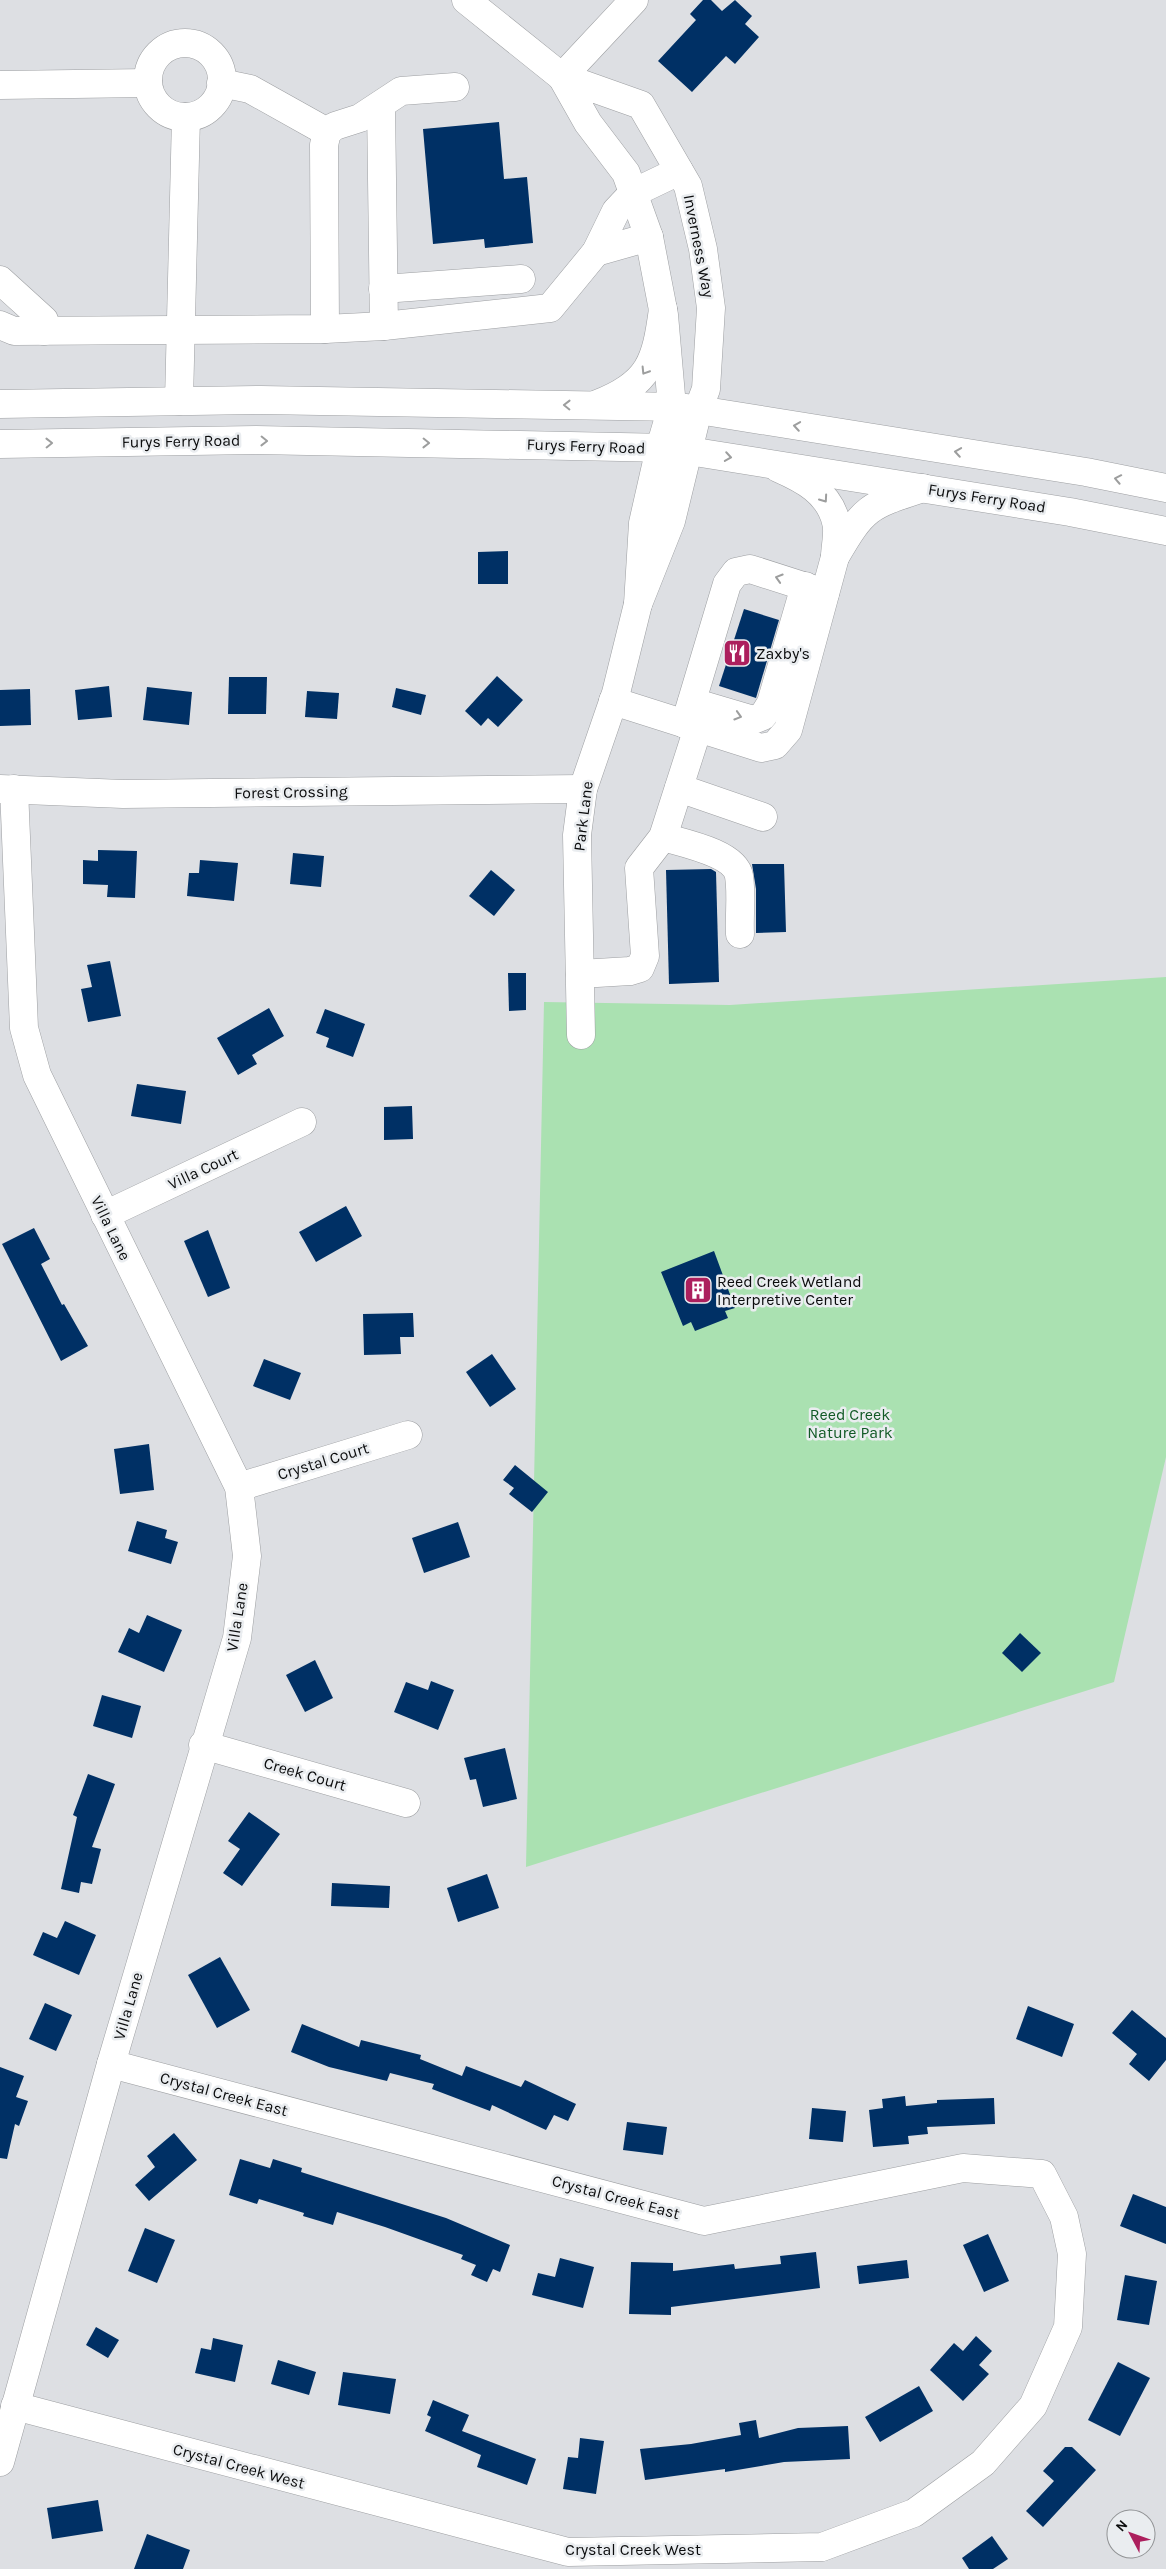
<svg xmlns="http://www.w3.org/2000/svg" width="1166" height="2569" font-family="Karla,sans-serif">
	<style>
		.green { fill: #aae1b1 }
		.building { fill: #003065 }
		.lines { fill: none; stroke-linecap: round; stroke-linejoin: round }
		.minor-casing { stroke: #9d9fa2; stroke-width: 29 }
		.major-casing { stroke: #9d9fa2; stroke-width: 29 }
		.minor { stroke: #fff; stroke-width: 28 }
		.major { stroke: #fff; stroke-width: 28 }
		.oneway { stroke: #9d9e9e }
		.labels { text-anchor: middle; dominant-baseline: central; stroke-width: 5; stroke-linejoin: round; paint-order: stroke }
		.street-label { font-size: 16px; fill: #0b0c0d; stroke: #eaedf0 }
		.poi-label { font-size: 16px; fill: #0b0c0d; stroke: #eaedf0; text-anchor: start }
		.park-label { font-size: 16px; fill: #115a26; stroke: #eaedf0 }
	</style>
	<rect width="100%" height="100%" fill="#dddfe3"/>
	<path class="green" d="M 1166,977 L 1166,1457 L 1114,1682 L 526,1867 L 544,1002 L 730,1005 Z"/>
	<g class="building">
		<path d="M 703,0 L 711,0 L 722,11 L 735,0 L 752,16 L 745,24 L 759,37 L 735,64 L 726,56 L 692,92 L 658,61 L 696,20 L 690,14 Z"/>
		<path d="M 499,122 L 504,179 L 527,177 L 533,243 L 485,248 L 484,239 L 433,244 L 423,129 Z"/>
		<path d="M 508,551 L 508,584 L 478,584 L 478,552 Z"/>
		<path d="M 744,609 L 779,620 L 756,698 L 719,686 Z"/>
		<path d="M 497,676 L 523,700 L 498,727 L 488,718 L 481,726 L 465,711 Z"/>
		<path d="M 229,677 L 267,677 L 266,714 L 228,714 Z"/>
		<path d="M 109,686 L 112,717 L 78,720 L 75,690 Z"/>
		<path d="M 147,687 L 192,692 L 189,725 L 143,720 Z"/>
		<path d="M 396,688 L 426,695 L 421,715 L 392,707 Z"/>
		<path d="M 30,689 L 31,725 L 0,726 L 0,690 Z"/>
		<path d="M 307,691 L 339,693 L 337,719 L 305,717 Z"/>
		<path d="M 98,850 L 137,851 L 135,898 L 107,897 L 108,885 L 83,884 L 83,860 L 98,861 Z"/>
		<path d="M 293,853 L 324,856 L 321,887 L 290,884 Z"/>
		<path d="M 200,860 L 238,863 L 234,901 L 187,896 L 189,873 L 199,873 Z"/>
		<path d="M 752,864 L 784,864 L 786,932 L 756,933 L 756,889 Z"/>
		<path d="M 711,869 L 716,872 L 719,982 L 669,984 L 666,870 Z"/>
		<path d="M 491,870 L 515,890 L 494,916 L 469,896 Z"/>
		<path d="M 110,961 L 121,1016 L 88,1022 L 81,989 L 92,987 L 87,965 Z"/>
		<path d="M 508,973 L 526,973 L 526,1010 L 509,1011 Z"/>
		<path d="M 269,1008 L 284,1036 L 252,1055 L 257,1064 L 238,1075 L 217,1038 Z"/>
		<path d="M 325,1009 L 365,1024 L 353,1057 L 326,1047 L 329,1038 L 316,1033 Z"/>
		<path d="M 137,1084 L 186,1091 L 181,1124 L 131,1116 Z"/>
		<path d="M 412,1106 L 413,1139 L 384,1140 L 384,1107 Z"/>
		<path d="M 346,1206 L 362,1236 L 316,1262 L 299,1232 Z"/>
		<path d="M 34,1228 L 50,1259 L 41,1264 L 62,1305 L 64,1304 L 88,1346 L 61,1361 L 2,1244 Z"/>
		<path d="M 208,1230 L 230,1288 L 208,1297 L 184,1241 Z"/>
		<path d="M 714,1251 L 735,1308 L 725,1311 L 728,1318 L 695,1331 L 691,1322 L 683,1326 L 661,1272 Z"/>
		<path d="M 413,1313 L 414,1337 L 400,1337 L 401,1354 L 364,1355 L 363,1314 Z"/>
		<path d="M 492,1354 L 516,1389 L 490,1407 L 466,1372 Z"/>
		<path d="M 264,1359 L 301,1373 L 290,1400 L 253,1386 Z"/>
		<path d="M 149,1444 L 154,1490 L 120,1494 L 114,1449 Z"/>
		<path d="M 515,1465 L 548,1492 L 532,1512 L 509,1494 L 514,1488 L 503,1480 Z"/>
		<path d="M 137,1521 L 167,1530 L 165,1538 L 178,1542 L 171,1564 L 128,1551 Z"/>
		<path d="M 458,1522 L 470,1557 L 424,1573 L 412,1538 Z"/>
		<path d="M 147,1615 L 182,1630 L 164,1672 L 118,1652 L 129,1628 L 139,1633 Z"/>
		<path d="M 1020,1633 L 1041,1653 L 1022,1672 L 1002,1653 Z"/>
		<path d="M 315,1660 L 333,1698 L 305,1712 L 286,1675 Z"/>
		<path d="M 431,1681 L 454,1690 L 438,1730 L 394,1712 L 406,1682 L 428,1690 Z"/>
		<path d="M 102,1695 L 141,1706 L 132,1738 L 93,1726 Z"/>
		<path d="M 505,1748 L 517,1799 L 483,1807 L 476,1779 L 470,1780 L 464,1758 Z"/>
		<path d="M 88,1774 L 115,1784 L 92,1847 L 101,1849 L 92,1884 L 81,1882 L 79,1893 L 61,1889 L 77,1817 L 73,1815 Z"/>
		<path d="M 249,1812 L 280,1834 L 242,1886 L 223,1873 L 240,1849 L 228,1841 Z"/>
		<path d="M 487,1874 L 499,1908 L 458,1922 L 447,1888 Z"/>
		<path d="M 332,1883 L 390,1886 L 389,1908 L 331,1906 Z"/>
		<path d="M 65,1921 L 96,1935 L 79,1975 L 33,1955 L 43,1932 L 57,1938 Z"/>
		<path d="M 220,1957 L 250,2010 L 217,2028 L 188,1975 Z"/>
		<path d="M 45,2003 L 72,2015 L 56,2051 L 29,2039 Z"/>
		<path d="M 1028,2006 L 1074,2024 L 1062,2057 L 1016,2039 Z"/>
		<path d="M 1132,2010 L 1166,2038 L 1166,2060 L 1149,2081 L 1129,2064 L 1137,2054 L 1112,2033 Z"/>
		<path d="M 302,2024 L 359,2047 L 361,2040 L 421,2055 L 420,2059 L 462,2076 L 466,2066 L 521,2087 L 525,2080 L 576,2104 L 568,2121 L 554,2115 L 546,2130 L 492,2105 L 490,2111 L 432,2089 L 434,2084 L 390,2073 L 387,2081 L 329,2067 L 291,2052 Z"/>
		<path d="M 0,2067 L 24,2076 L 16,2097 L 28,2101 L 19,2126 L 15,2124 L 7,2159 L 0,2158 Z"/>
		<path d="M 905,2096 L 906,2106 L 937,2103 L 937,2100 L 994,2098 L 995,2124 L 927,2127 L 928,2134 L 908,2136 L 909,2144 L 873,2147 L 869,2110 L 883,2108 L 882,2099 Z"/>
		<path d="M 812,2108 L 846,2111 L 843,2142 L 809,2139 Z"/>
		<path d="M 627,2122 L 667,2127 L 663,2155 L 623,2150 Z"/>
		<path d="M 174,2133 L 197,2160 L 149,2201 L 135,2185 L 155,2167 L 147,2156 Z"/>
		<path d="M 240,2159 L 270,2168 L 273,2159 L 302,2168 L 301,2172 L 446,2218 L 510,2245 L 500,2272 L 493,2269 L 487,2282 L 471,2275 L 476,2265 L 461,2259 L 463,2255 L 385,2227 L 337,2212 L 333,2225 L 303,2216 L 304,2213 L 259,2199 L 257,2204 L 229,2195 Z"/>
		<path d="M 1133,2194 L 1166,2207 L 1166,2244 L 1120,2226 Z"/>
		<path d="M 145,2228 L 175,2240 L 157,2283 L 128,2271 Z"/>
		<path d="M 988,2234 L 1009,2281 L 984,2292 L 963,2245 Z"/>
		<path d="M 816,2252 L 820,2288 L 671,2307 L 671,2315 L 629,2314 L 631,2262 L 673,2263 L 673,2271 L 734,2264 L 735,2269 L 781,2264 L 780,2256 Z"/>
		<path d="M 560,2258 L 594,2267 L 583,2308 L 532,2295 L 538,2273 L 555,2277 Z"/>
		<path d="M 907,2260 L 909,2278 L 859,2284 L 857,2266 Z"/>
		<path d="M 1125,2275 L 1157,2281 L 1149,2325 L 1117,2320 Z"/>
		<path d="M 96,2327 L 119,2340 L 108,2358 L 86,2345 Z"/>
		<path d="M 976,2336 L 992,2351 L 979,2365 L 989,2374 L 963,2401 L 930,2370 L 954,2343 L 963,2351 Z"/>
		<path d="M 213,2338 L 243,2345 L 235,2382 L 195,2373 L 201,2348 L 211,2350 Z"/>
		<path d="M 278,2360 L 316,2372 L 309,2395 L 271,2384 Z"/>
		<path d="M 1118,2362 L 1150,2378 L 1120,2436 L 1088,2420 Z"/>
		<path d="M 343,2372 L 396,2379 L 390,2414 L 338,2405 Z"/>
		<path d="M 919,2386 L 933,2411 L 880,2442 L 865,2417 Z"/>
		<path d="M 433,2400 L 469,2415 L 462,2431 L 536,2459 L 527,2485 L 477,2467 L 481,2455 L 425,2431 L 431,2417 L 427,2415 Z"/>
		<path d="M 756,2420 L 759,2438 L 798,2428 L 848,2426 L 850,2459 L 784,2462 L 725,2472 L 725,2469 L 645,2480 L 640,2449 L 691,2444 L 741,2435 L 739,2423 Z"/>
		<path d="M 580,2438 L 604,2441 L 596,2494 L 563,2489 L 568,2457 L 578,2458 Z"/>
		<path d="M 1065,2447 L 1072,2447 L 1096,2470 L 1043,2527 L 1026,2511 L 1054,2481 L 1043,2471 Z"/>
		<path d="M 98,2500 L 103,2531 L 52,2539 L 47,2508 Z"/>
		<path d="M 147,2534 L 190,2550 L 183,2569 L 134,2569 Z"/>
		<path d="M 992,2536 L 1008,2559 L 993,2569 L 969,2569 L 962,2558 Z"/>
	</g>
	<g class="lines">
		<g class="minor-casing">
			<g id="minor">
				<path d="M 466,0 L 562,77 L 634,0"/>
				<circle cx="185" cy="80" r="37"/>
				<path d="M 562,77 L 641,105 L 688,186 L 703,249 L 711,308 L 706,389 L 698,410 L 671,521 L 638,604 L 643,523 L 660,448 L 672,407 L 664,315 L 649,237 L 626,173 L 588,123 Z"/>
				<path d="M 221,83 L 250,89 L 327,132"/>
				<path d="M 0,85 L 148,83"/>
				<path d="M 381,105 L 384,326"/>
				<path d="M 596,252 L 649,237"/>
				<path d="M 0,280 L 44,320 L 44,331"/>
				<path d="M 383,289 L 521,279"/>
				<path d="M 0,325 L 14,331 L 325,329 L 384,326 L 550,308 L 596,252 L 616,211 L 633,193 L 679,171"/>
				<path d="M 325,329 L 324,145 L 327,132 L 335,126 L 360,118 L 401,91 L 455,87"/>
				<path d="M 179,401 L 186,117"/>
				<path d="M 778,468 C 803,479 829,492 836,522 C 839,532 835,547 835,557 C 864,507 868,506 923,488"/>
				<path d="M 613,701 L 761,748 L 775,745 L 788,730 L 835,557"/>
				<path d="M 692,702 L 753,720 L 763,716 L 771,703 L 805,586"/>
				<path d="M 685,724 L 727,584 L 736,572 L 750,569 L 825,593"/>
				<path d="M 679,788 L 763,817"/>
				<path d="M 0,789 L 123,794 L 583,789"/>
				<path d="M 663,837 C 683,843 735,853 739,876 C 742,894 739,915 740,934"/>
				<path d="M 580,974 L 630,971 L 640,968 L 645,956 L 639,868 L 663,837 L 698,728"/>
				<path d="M 581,1035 L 577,835 L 583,789 L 616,693 L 638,604"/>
				<path d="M 105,1215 L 302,1122"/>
				<path d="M 239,1487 L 408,1435"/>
				<path d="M 203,1745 L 406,1803"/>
				<path d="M 15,2406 L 568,2552 L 822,2547 L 914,2513 L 983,2463 L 1033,2406 L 1068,2327 L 1072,2254 L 1064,2217 L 1042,2174 L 963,2168 L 704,2221 L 111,2064"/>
				<path d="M 0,2462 L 111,2064 L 237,1638 L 247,1556 L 239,1487 L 37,1075 L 24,1028 L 14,789"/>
			</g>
		</g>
		<g class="major-casing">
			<g id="major">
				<path d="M 0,404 L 261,400 L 680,407 L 1086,472 L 1166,488"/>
				<path d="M 597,404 C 650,384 656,361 663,309"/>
				<path d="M 0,444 L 256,440 L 670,448 L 1070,512 L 1166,531"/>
			</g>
		</g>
		<use href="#minor" class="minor"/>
		<use href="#major" class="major"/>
	</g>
	<defs><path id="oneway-chevron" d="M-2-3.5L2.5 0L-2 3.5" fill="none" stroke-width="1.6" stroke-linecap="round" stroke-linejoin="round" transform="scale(1.25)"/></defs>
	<g class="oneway">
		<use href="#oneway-chevron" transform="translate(645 371) rotate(122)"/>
		<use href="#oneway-chevron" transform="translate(567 405) rotate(-179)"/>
		<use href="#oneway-chevron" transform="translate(797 426) rotate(-171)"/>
		<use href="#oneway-chevron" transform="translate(264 441) rotate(1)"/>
		<use href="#oneway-chevron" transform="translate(49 443) rotate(-1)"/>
		<use href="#oneway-chevron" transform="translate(426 443) rotate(1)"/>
		<use href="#oneway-chevron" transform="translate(958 452) rotate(-171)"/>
		<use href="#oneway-chevron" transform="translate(728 457) rotate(9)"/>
		<use href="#oneway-chevron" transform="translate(1118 479) rotate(-169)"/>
		<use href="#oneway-chevron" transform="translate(824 499) rotate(55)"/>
		<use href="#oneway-chevron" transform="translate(779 578) rotate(-163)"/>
		<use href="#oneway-chevron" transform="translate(738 716) rotate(17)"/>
	</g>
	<defs>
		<g id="restaurant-square" transform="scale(1.4375)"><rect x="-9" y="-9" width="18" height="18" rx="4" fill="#ac1f5d" stroke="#eaedf0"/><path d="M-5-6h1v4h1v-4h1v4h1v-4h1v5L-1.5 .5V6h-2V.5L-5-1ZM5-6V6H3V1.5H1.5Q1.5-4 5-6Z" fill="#fff"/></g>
		<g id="building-square" transform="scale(1.4375)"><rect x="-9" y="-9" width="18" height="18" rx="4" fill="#ac1f5d" stroke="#eaedf0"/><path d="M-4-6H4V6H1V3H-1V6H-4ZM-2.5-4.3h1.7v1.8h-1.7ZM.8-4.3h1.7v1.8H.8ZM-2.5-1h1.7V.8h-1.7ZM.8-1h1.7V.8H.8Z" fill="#fff"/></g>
	</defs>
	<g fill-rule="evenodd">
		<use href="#restaurant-square" x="737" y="653"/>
		<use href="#building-square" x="698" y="1290"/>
	</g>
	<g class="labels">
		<g class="street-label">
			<text transform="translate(699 246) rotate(79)">Inverness Way</text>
			<text transform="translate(181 441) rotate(-1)">Furys Ferry Road</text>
			<text transform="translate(586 446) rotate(2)">Furys Ferry Road</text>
			<text transform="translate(987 498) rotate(9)">Furys Ferry Road</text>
			<text transform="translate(291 792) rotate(-1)">Forest Crossing</text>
			<text transform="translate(583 816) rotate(-83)">Park Lane</text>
			<text transform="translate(203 1169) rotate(-25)">Villa Court</text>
			<text transform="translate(111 1228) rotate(64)">Villa Lane</text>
			<text transform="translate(323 1461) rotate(-17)">Crystal Court</text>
			<text transform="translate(237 1617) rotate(-81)">Villa Lane</text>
			<text transform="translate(305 1774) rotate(16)">Creek Court</text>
			<text transform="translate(128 2006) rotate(-74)">Villa Lane</text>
			<text transform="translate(224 2094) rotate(15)">Crystal Creek East</text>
			<text transform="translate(616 2197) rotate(15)">Crystal Creek East</text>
			<text transform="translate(239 2466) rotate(15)">Crystal Creek West</text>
			<text x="633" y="2549">Crystal Creek West</text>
		</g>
		<g class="poi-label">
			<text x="756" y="653">Zaxby's</text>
			<text x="717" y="1281">Reed Creek Wetland<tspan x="717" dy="18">Interpretive Center</tspan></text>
		</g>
		<g class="park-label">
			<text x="850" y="1414">Reed Creek<tspan x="850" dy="18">Nature Park</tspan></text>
		</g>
	</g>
	<g transform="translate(1131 2534) rotate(311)"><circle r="24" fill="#eaedf0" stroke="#919395"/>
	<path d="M0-4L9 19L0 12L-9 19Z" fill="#ac1f5d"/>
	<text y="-8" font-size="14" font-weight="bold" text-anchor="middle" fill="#0b0c0d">N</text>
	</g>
</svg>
